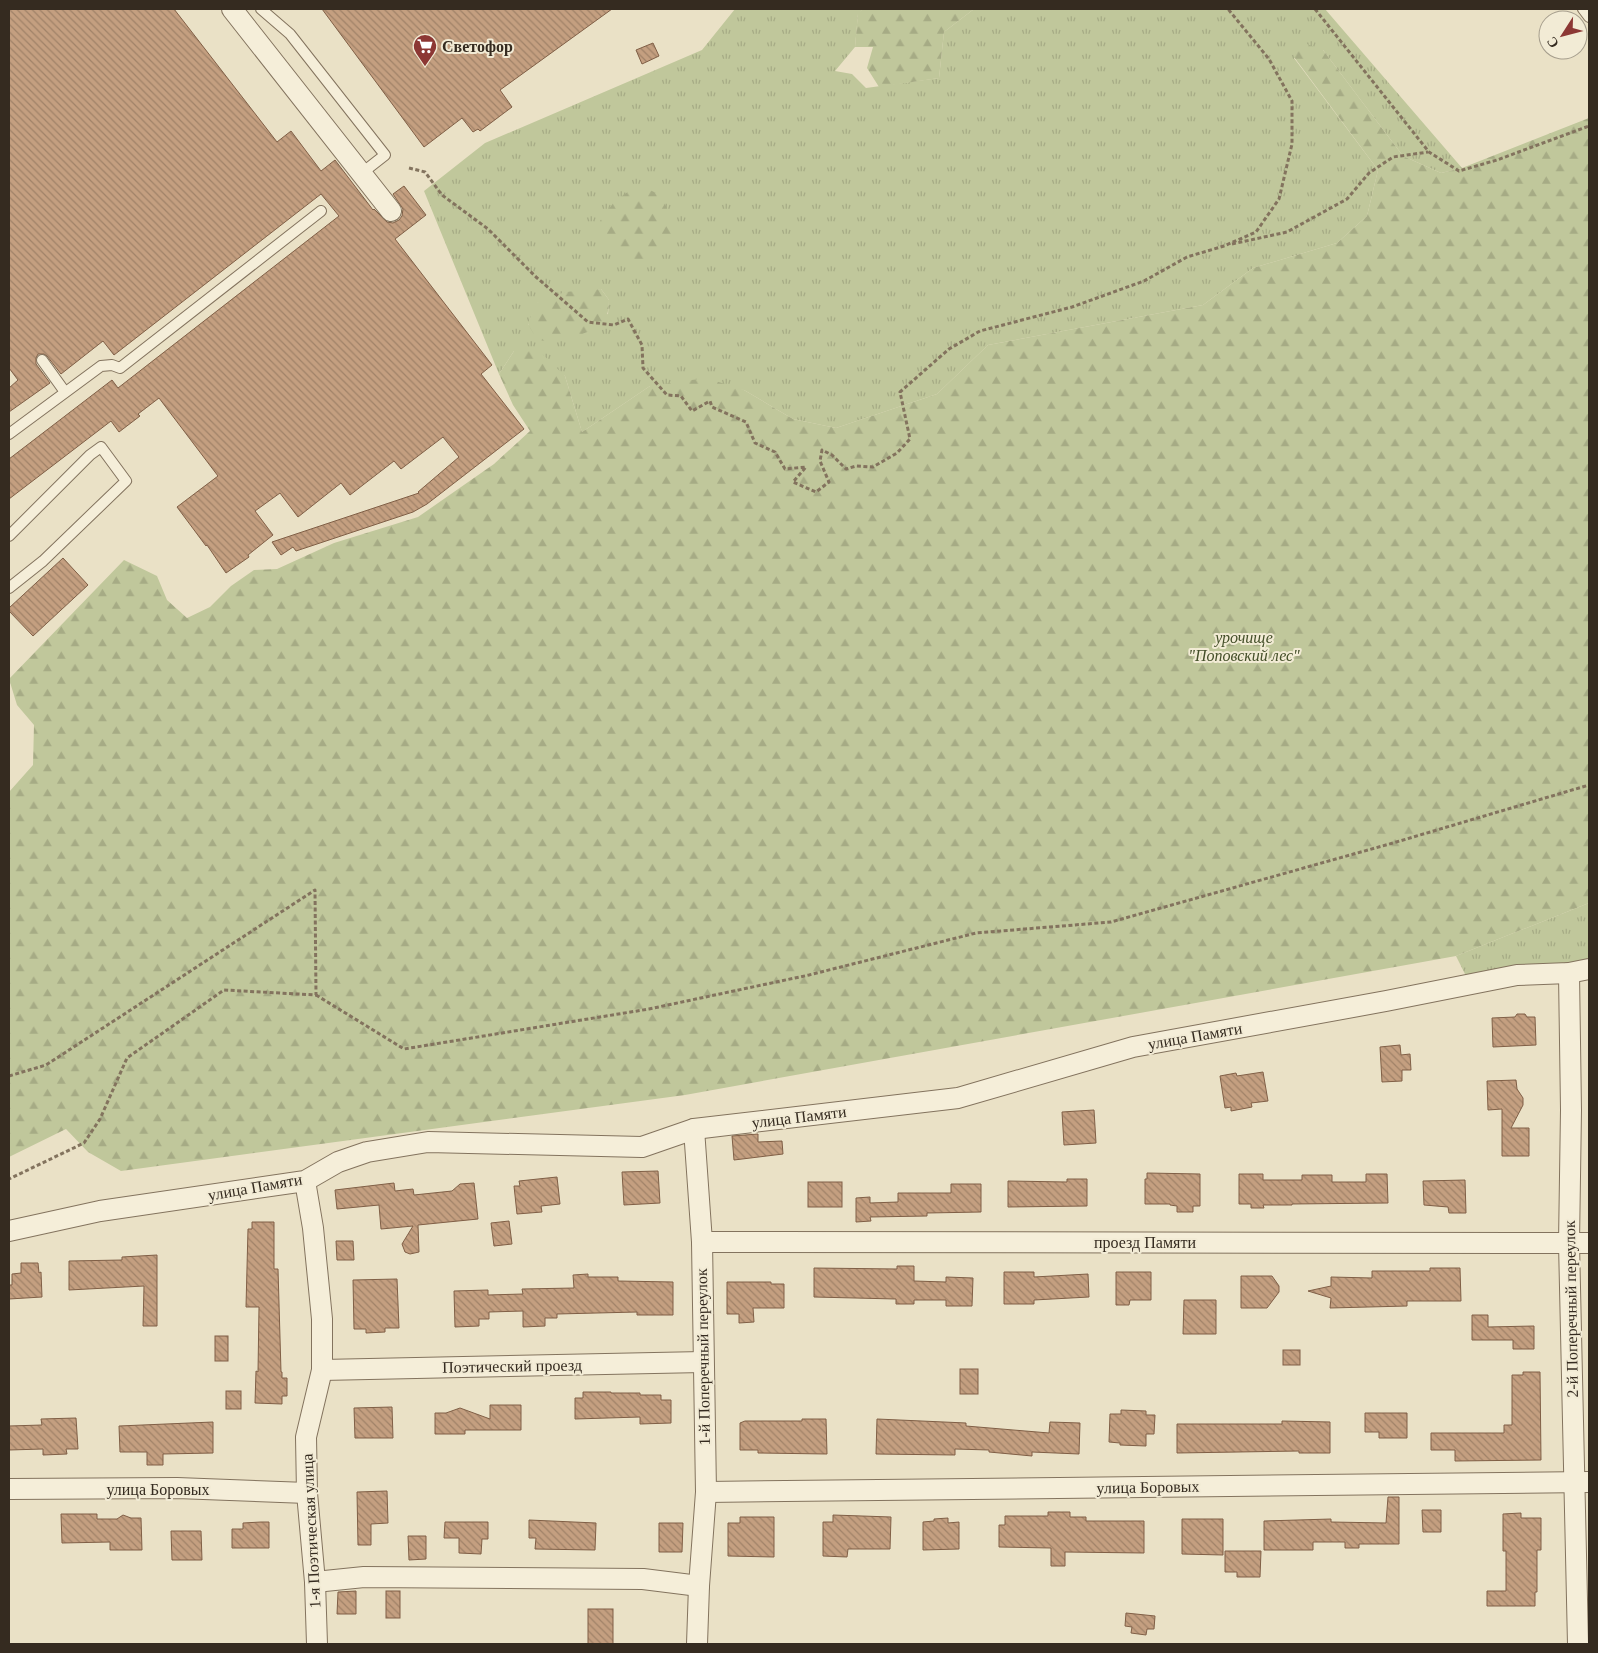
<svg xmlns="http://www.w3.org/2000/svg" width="1598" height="1653" font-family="Georgia,serif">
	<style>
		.grass { fill: url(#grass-tufts); fill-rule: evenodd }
		.forest { fill: url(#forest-firs) }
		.building { fill: url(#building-back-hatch); stroke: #805f46 }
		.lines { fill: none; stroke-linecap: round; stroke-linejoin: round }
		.lane-casing { stroke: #83735e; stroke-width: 12 }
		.street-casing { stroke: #83735e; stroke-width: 22 }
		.path { stroke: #83735e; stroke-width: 3; stroke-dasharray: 4 2.5; stroke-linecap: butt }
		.lane { stroke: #f5eed9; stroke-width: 10 }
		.street { stroke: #f5eed9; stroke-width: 20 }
		.labels { text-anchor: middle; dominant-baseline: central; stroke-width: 4; stroke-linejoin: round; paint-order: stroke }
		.poi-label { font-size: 16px; font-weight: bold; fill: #352b20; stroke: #f2ebd5; text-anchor: start }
		.park-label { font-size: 16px; font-style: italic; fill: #444f29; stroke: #f2ebd5 }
		.street-label { font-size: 16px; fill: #352b20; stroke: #f2ebd5 }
	</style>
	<defs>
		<pattern id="grass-tufts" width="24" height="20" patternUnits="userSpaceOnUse" patternTransform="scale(1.25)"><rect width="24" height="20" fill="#c0c79b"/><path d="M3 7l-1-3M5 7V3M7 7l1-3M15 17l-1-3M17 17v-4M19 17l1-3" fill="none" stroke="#a6ab85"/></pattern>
		<pattern id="forest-firs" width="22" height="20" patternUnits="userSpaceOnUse" patternTransform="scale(1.25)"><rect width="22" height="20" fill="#c0c79b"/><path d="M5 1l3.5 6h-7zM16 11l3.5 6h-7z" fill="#a6ab85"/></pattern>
		<pattern id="building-back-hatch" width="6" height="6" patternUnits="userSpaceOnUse" patternTransform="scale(1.25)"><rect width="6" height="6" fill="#c49f80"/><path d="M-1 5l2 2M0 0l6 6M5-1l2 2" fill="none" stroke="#a08268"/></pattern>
	</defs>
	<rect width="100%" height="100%" fill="#eae1c6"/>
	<g class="grass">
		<path d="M 735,9 L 863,9 L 858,14 L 855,47 L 835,71 L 852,74 L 866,88 L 939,78 L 944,32 L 974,9 L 1325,9 L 1462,168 L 1441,173 L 1403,156 L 1323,50 L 1294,58 L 1378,170 L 1367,216 L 1337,243 L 1253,268 L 1203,305 L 988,345 L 937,394 L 836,428 L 793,419 L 744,390 L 650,386 L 582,432 L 565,376 L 514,351 L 499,374 L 424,191 L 485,143 L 702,50 ZM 601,289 L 609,300 L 608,314 L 528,325 L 537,303 Z"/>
		<path d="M 1589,903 L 1589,968 L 1472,988 L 1456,956 Z"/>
	</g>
	<g class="forest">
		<path d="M 863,9 L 974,9 L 944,32 L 939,78 L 879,87 L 867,68 L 873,47 L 855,47 L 858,13 Z"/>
		<path d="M 1301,42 L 1323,50 L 1403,156 L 1441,173 L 1462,168 L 1589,118 L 1589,903 L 1456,956 L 685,1095 L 121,1171 L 88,1152 L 66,1129 L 9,1157 L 9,792 L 33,765 L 34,725 L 17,705 L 9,679 L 124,560 L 157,576 L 167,600 L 187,618 L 210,607 L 231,586 L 254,570 L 277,569 L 334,543 L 418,517 L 494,464 L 530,431 L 513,405 L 499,374 L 514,351 L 538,350 L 565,376 L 582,432 L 650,386 L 706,378 L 744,390 L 793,419 L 836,428 L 937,394 L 988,345 L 1203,305 L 1253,268 L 1337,243 L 1367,216 L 1378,170 L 1294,57 Z"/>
		<path d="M 633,188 C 640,188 650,189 656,193 C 668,202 679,234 669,247 C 664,253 648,262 641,267 L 619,260 L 600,235 L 600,221 L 614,202 Z"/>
		<path d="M 601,289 L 609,300 C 609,309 608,318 600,325 C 590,333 557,344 544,341 C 536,340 532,331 528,324 L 536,303 L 565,292 Z"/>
	</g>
	<g class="building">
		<path d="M 9,9 L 174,9 L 277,142 L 291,131 L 321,171 L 335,160 L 373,210 L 374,209 L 387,222 L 393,223 L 399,220 L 402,216 L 403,209 L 393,194 L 404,186 L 426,215 L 395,239 L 492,365 L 481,374 L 524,429 L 427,504 L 413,512 L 296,551 L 293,547 L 281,555 L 272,542 L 419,493 L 418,492 L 459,457 L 443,437 L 401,469 L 394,461 L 350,495 L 341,483 L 298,517 L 280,493 L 255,511 L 273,535 L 248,555 L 249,557 L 226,573 L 207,545 L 206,546 L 177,507 L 218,476 L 159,398 L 138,414 L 140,416 L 119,432 L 111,421 L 9,499 L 9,459 L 112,380 L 118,388 L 339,216 L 321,194 L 114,355 L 103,341 L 61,374 L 47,356 L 44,354 L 38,354 L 36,358 L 36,364 L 50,383 L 9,412 L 9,388 L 18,380 L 9,368 Z"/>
		<path d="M 322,9 L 612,9 L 500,90 L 512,107 L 480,131 L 478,129 L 473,132 L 462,118 L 424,147 Z"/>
		<path d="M 653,43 L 659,56 L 642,64 L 636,50 Z"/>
		<path d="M 63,558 L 88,585 L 33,636 L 9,611 L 9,608 Z"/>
		<path d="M 1517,1014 L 1525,1014 L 1527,1017 L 1535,1017 L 1536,1045 L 1493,1047 L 1492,1018 L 1515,1017 Z"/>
		<path d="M 1400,1045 L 1401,1055 L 1410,1054 L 1411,1070 L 1402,1070 L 1402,1081 L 1382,1082 L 1380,1047 Z"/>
		<path d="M 1263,1072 L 1268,1101 L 1251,1103 L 1252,1107 L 1231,1111 L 1231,1107 L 1225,1108 L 1220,1076 L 1236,1073 L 1237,1076 Z"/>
		<path d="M 1516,1080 L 1517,1089 L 1523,1098 L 1523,1105 L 1511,1128 L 1529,1128 L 1529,1156 L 1502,1156 L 1502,1109 L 1488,1110 L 1487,1081 Z"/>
		<path d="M 1094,1110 L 1096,1143 L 1064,1145 L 1062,1112 Z"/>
		<path d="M 758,1134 L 758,1142 L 782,1141 L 783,1154 L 734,1160 L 732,1136 Z"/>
		<path d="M 658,1171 L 660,1203 L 624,1205 L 622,1172 Z"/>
		<path d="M 1147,1173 L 1200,1174 L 1200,1206 L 1193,1206 L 1193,1212 L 1177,1212 L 1177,1206 L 1170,1205 L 1170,1204 L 1145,1204 L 1145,1179 L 1147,1179 Z"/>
		<path d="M 1239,1174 L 1263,1174 L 1263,1180 L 1302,1180 L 1302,1175 L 1332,1175 L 1332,1182 L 1366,1182 L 1366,1174 L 1387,1174 L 1388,1203 L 1292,1204 L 1292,1205 L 1263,1205 L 1264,1208 L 1251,1208 L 1251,1204 L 1239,1204 Z"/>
		<path d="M 557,1177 L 560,1204 L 541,1206 L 542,1212 L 517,1214 L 514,1186 L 520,1186 L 519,1181 Z"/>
		<path d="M 1067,1179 L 1087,1179 L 1087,1206 L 1008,1207 L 1008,1181 L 1067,1182 Z"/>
		<path d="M 1465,1180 L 1466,1213 L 1449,1213 L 1448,1207 L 1424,1205 L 1423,1181 Z"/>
		<rect x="808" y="1182" width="34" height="25"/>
		<path d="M 394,1183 L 395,1191 L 413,1189 L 414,1195 L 452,1191 L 460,1184 L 474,1183 L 478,1219 L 418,1225 L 419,1252 L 410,1254 L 405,1252 L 402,1244 L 413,1226 L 381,1229 L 379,1205 L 337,1209 L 335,1190 Z"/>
		<path d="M 951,1184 L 981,1184 L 981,1212 L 927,1213 L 927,1216 L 870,1217 L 871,1221 L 856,1222 L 856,1198 L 870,1197 L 870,1203 L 898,1202 L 898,1193 L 951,1193 Z"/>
		<path d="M 509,1221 L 512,1244 L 494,1246 L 491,1223 Z"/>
		<path d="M 252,1222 L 274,1222 L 274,1269 L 278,1269 L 281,1372 L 282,1372 L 282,1378 L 287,1378 L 287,1396 L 282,1396 L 282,1404 L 255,1403 L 256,1371 L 258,1372 L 259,1307 L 246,1307 L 248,1229 L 252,1229 Z"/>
		<path d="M 336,1241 L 353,1241 L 354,1260 L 337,1260 Z"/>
		<path d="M 157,1255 L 157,1326 L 143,1326 L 144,1286 L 69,1290 L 69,1261 L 122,1260 L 122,1257 Z"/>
		<path d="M 21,1263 L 38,1263 L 39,1273 L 41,1272 L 42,1297 L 9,1299 L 9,1285 L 12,1285 L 12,1274 L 21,1273 Z"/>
		<path d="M 897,1266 L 914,1266 L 914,1281 L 946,1282 L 946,1277 L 973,1278 L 972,1306 L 946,1306 L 946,1300 L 914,1300 L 914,1304 L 896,1304 L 896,1299 L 814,1297 L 814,1268 L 897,1269 Z"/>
		<path d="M 1430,1268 L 1460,1268 L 1461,1301 L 1407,1301 L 1407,1306 L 1330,1308 L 1331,1298 L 1308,1291 L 1331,1286 L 1331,1277 L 1372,1278 L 1372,1271 L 1430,1271 Z"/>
		<path d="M 1004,1272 L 1034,1272 L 1034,1277 L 1088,1274 L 1089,1297 L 1034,1300 L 1034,1304 L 1004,1304 Z"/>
		<path d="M 1116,1272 L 1151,1272 L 1151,1300 L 1130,1300 L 1129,1305 L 1116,1305 Z"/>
		<path d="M 588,1274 L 588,1277 L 618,1277 L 618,1281 L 673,1282 L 673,1315 L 637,1315 L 637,1312 L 557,1314 L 557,1318 L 545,1318 L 545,1326 L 523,1327 L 523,1311 L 489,1312 L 489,1319 L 479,1319 L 479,1326 L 455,1327 L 454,1291 L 488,1290 L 488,1295 L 523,1294 L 522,1289 L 574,1288 L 573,1275 Z"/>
		<path d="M 1241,1276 L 1272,1276 L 1279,1286 L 1279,1292 L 1267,1308 L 1241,1308 Z"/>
		<path d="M 397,1279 L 399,1328 L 385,1328 L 385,1332 L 366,1333 L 366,1329 L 354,1329 L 353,1280 Z"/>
		<path d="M 727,1282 L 771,1282 L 771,1284 L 784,1284 L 784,1308 L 753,1308 L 754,1322 L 739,1323 L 739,1314 L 727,1314 Z"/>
		<path d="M 1184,1300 L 1216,1300 L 1216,1334 L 1183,1334 Z"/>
		<path d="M 1472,1315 L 1488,1315 L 1488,1327 L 1534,1326 L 1534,1349 L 1513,1349 L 1513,1340 L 1472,1340 Z"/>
		<rect x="215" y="1336" width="13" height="25"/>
		<rect x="1283" y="1350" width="17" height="15"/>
		<rect x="960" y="1369" width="18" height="25"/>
		<path d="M 1523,1372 L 1540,1372 L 1541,1460 L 1455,1461 L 1455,1450 L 1431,1450 L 1431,1433 L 1504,1433 L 1504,1425 L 1512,1425 L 1512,1375 L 1523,1375 Z"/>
		<rect x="226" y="1391" width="15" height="18"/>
		<path d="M 583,1392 L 611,1392 L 611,1393 L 640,1393 L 640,1395 L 661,1395 L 661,1400 L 671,1400 L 671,1423 L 640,1424 L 640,1417 L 575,1419 L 575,1398 L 583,1398 Z"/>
		<path d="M 490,1405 L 521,1405 L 521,1430 L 465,1430 L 465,1434 L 435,1434 L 435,1413 L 446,1413 L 460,1408 L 490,1419 Z"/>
		<path d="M 392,1407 L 393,1438 L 355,1438 L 354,1408 Z"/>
		<path d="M 1121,1410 L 1146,1411 L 1146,1415 L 1155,1415 L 1154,1434 L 1146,1434 L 1146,1446 L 1120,1445 L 1120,1443 L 1109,1442 L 1110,1414 L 1121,1414 Z"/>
		<path d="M 1365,1413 L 1407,1413 L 1407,1438 L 1379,1438 L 1379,1432 L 1365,1432 Z"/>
		<path d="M 76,1418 L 78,1449 L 66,1449 L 67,1454 L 43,1455 L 43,1449 L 9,1450 L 9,1426 L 42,1425 L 41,1419 Z"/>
		<path d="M 802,1419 L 826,1419 L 827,1454 L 758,1453 L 758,1450 L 740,1450 L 740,1423 L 745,1421 L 802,1421 Z"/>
		<path d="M 877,1419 L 966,1423 L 966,1426 L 1049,1433 L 1050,1422 L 1080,1423 L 1079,1454 L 1032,1452 L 1032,1456 L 989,1452 L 989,1450 L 955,1449 L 955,1455 L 876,1454 Z"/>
		<path d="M 1282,1421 L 1330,1422 L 1330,1453 L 1299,1453 L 1299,1451 L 1177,1453 L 1177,1424 L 1282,1424 Z"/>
		<path d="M 213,1422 L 213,1453 L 163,1454 L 163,1465 L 147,1465 L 147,1452 L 120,1452 L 119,1426 Z"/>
		<path d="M 387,1491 L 388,1523 L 371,1524 L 371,1545 L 358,1545 L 357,1492 Z"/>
		<path d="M 1388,1497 L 1399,1497 L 1399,1544 L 1359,1544 L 1359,1548 L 1345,1548 L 1345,1542 L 1313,1542 L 1313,1550 L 1264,1550 L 1264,1521 L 1331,1519 L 1331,1522 L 1386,1523 Z"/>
		<path d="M 1422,1510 L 1441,1510 L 1441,1532 L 1423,1532 Z"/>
		<path d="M 1048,1512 L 1070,1512 L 1070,1517 L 1086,1517 L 1086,1521 L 1144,1521 L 1144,1553 L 1065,1552 L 1065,1566 L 1051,1566 L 1051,1548 L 999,1547 L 999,1525 L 1005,1525 L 1005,1516 L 1048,1516 Z"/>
		<path d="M 1521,1513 L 1521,1518 L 1541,1518 L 1541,1550 L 1537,1550 L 1537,1592 L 1535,1592 L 1535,1606 L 1487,1606 L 1487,1591 L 1506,1591 L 1506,1551 L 1503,1551 L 1503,1514 Z"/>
		<path d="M 61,1514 L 97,1514 L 97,1519 L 117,1519 L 123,1515 L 131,1518 L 141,1518 L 142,1550 L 110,1550 L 110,1542 L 62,1543 Z"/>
		<path d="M 833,1515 L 891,1517 L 890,1549 L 848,1549 L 847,1557 L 823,1556 L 823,1522 L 833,1522 Z"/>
		<path d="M 740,1517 L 774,1517 L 774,1557 L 728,1556 L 728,1523 L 740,1523 Z"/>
		<path d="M 948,1518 L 948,1523 L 959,1522 L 959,1549 L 923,1550 L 923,1522 L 934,1521 L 934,1519 Z"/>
		<path d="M 1182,1519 L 1223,1519 L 1223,1555 L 1182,1554 Z"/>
		<path d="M 529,1520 L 596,1523 L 595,1550 L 535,1549 L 536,1538 L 529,1538 Z"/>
		<path d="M 261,1522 L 269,1522 L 269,1548 L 232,1548 L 232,1529 L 243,1529 L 243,1523 Z"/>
		<path d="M 445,1522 L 488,1522 L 488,1539 L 482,1539 L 481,1554 L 459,1553 L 459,1538 L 444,1538 Z"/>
		<path d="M 659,1523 L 683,1523 L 682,1552 L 659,1552 Z"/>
		<path d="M 171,1531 L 201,1531 L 202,1560 L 172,1560 Z"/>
		<path d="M 408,1536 L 426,1536 L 426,1559 L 409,1560 Z"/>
		<path d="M 1225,1551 L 1261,1551 L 1260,1577 L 1237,1577 L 1237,1572 L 1225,1572 Z"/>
		<path d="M 356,1591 L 356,1614 L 337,1614 L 338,1592 Z"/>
		<rect x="386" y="1591" width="14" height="27"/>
		<rect x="588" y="1609" width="25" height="35"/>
		<path d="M 1126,1613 L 1155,1616 L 1154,1629 L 1147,1629 L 1146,1635 L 1131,1633 L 1132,1627 L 1125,1626 Z"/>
	</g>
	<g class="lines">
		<g class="lane-casing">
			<g id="lane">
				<path d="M 261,9 L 290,34 L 385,155 L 362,173"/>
				<path d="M 1583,9 L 1589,17"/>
				<path d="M 42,360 L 65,392"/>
				<path d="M 9,434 L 101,366 L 112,365 L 120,368 L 321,211"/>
				<path d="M 9,536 L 90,455 L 101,447 L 126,481 L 43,561 L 9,588"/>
			</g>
		</g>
		<g class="street-casing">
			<g id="street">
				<path d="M 232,9 L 391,211"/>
				<path d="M 1569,973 L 1571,1110 L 1569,1243 L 1578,1644"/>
				<path d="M 694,1129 L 702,1242 L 706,1492 L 699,1586 L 697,1644"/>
				<path d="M 305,1181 L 313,1228 L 322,1319 L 322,1370 L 306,1437 L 307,1493 L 315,1582 L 317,1644"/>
				<path d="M 9,1231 L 100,1211 L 305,1181 L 338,1162 L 367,1152 L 428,1142 L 642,1147 L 694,1129 L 958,1098 L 1133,1047 L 1386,1001 L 1517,975 L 1569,973 L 1589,969"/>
				<path d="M 702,1242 L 1589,1243"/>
				<path d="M 322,1370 L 703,1362"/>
				<path d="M 9,1489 L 177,1488 L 307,1493"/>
				<path d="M 706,1492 L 1589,1482"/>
				<path d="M 315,1582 L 364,1577 L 643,1579 L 699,1586"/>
			</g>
		</g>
		<g class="path">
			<path d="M 1315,9 L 1429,152 L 1459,171 L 1497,160 L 1589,126"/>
			<path d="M 409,168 L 425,172 L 442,195 L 488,229 L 536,277 L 588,322 L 614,325 L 628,319 L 642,345 L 643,368 L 667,395 L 681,396 L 692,411 L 710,401 L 712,407 L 746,422 L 755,443 L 775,452 L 785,469 L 806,467 L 793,482 L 816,492 L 829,482 L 820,461 L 822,450 L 832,455 L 846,469 L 856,466 L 873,467 L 897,453 L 910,439 L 900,392 L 949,349 L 980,331 L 1072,307 L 1144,281 L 1187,257 L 1224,246 L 1256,232 L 1279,199 L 1292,144 L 1292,101 L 1269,59 L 1228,9"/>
			<path d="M 1232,244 L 1287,232 L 1347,199 L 1369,173 L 1393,157 L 1428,152"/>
			<path d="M 316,995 L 404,1049 L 649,1009 L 809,975 L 976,933 L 1111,922 L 1393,843 L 1589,785"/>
			<path d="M 9,1076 L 46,1065 L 315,890 L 316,995 L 224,990 L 127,1058 L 100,1119 L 84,1143 L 9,1179"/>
		</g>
		<use href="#lane" class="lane"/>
		<use href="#street" class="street"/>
	</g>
	<defs>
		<g id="supermarket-pin" transform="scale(1.25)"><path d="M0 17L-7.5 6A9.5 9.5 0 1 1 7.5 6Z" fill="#8c3734" stroke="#f2ebd5"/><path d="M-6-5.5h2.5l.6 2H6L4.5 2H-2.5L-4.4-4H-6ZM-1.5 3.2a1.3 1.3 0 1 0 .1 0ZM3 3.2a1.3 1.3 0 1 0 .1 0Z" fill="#fff"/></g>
	</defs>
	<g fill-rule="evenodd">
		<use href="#supermarket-pin" x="425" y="46"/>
	</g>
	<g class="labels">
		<g class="poi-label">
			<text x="442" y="46">Светофор</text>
		</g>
		<g class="park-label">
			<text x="1244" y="637">урочище<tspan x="1244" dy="18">"Поповский лес"</tspan></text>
		</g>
		<g class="street-label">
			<text transform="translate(1195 1036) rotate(-10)">улица Памяти</text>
			<text transform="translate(799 1117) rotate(-7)">улица Памяти</text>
			<text transform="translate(255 1187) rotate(-10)">улица Памяти</text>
			<text x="1145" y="1242">проезд Памяти</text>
			<text transform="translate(1571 1309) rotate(-91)">2-й Поперечный переулок</text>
			<text transform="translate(703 1357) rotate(-91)">1-й Поперечный переулок</text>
			<text transform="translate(512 1366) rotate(-1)">Поэтический проезд</text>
			<text transform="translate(1148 1487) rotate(-1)">улица Боровых</text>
			<text x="158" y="1489">улица Боровых</text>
			<text transform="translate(311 1531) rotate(-93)">1-я Поэтическая улица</text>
		</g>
	</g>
	<rect width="1598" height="1653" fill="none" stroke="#352b20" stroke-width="20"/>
	<g transform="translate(1563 35) rotate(234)"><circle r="24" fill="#f2ebd5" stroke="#a69e8d"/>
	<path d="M0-4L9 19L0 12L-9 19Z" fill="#8c3734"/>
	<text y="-8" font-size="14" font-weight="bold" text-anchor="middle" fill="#352b20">С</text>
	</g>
</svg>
